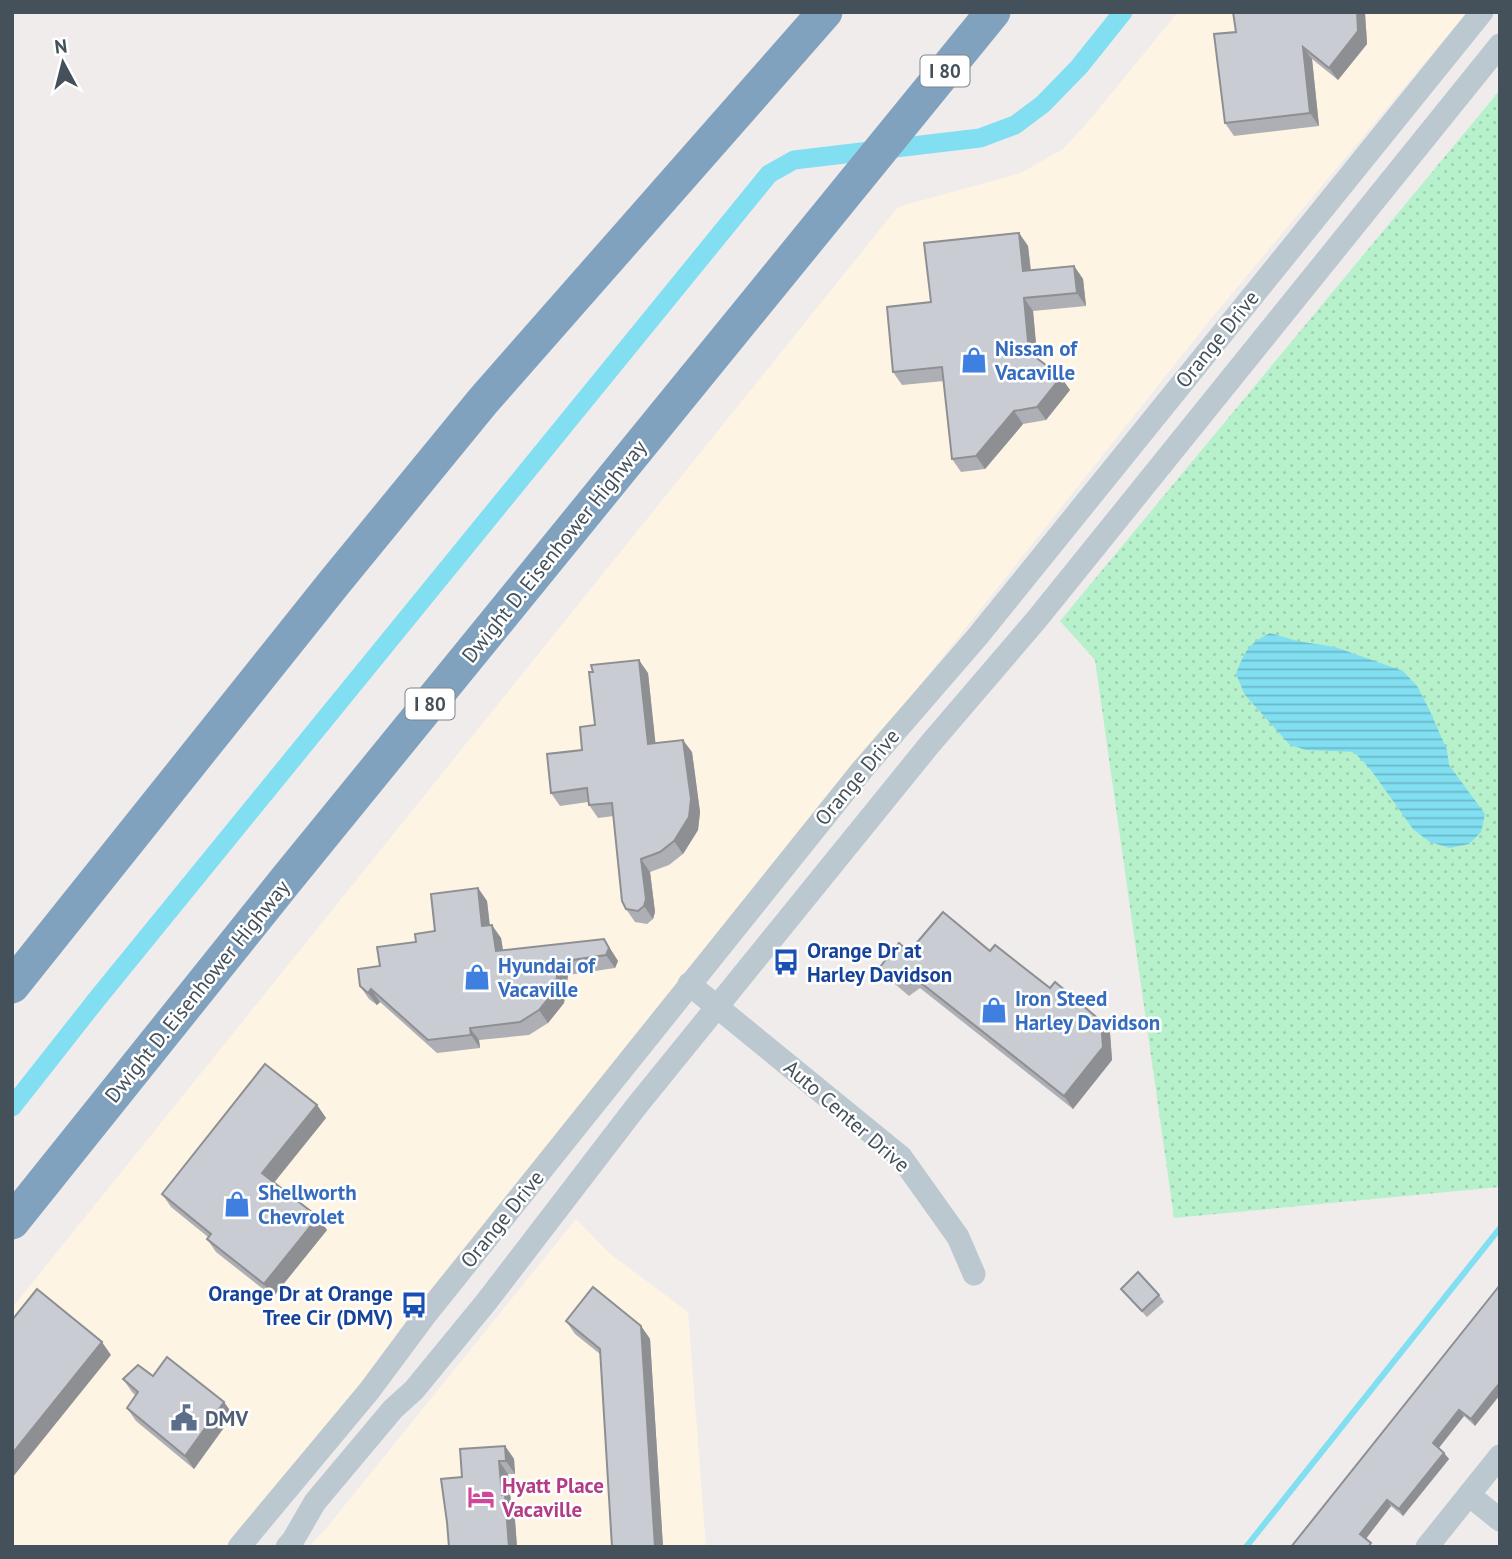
<svg xmlns="http://www.w3.org/2000/svg" width="1512" height="1559" font-family="'PT Sans',sans-serif">
	<style>
		.commercial { fill: #fdf4e3 }
		.grass { fill: url(#grass-dots) }
		.water { fill: url(#water-rules) }
		.lines { fill: none; stroke-linecap: round; stroke-linejoin: round }
		.stream { stroke: #81dff1; stroke-width: 6 }
		.canal { stroke: #81dff1; stroke-width: 19 }
		.minor { stroke: #bcc8d0; stroke-width: 23 }
		.highway { stroke: #81a2bf; stroke-width: 35 }
		.wall { fill: #adafb5 }
		.shaded-wall { fill: #8d8f93 }
		.building { fill: #c9ccd2; stroke: #8d8f93; stroke-width: 2 }
		.labels { text-anchor: middle; dominant-baseline: central; stroke-width: 5; stroke-linejoin: round; paint-order: stroke }
		.shield { fill: #fff; stroke: #7c858c; stroke-width: 2 }
		.shield-label { font-size: 19px; font-weight: bold; fill: #44515b }
		.street-label { font-size: 21px; fill: #44515b; stroke: #fff }
		.shop-label { font-size: 21px; font-weight: bold; fill: #366cbe; stroke: #fff; text-anchor: start }
		.transit-label { font-size: 21px; font-weight: bold; fill: #164399; stroke: #fff; text-anchor: start }
		.service-label { font-size: 21px; font-weight: bold; fill: #4e5e75; stroke: #fff; text-anchor: start }
		.hotel-label { font-size: 21px; font-weight: bold; fill: #b23c85; stroke: #fff; text-anchor: start }
	</style>
	<defs>
		<pattern id="grass-dots" width="8" height="8" patternUnits="userSpaceOnUse" patternTransform="scale(1.75)"><rect width="8" height="8" fill="#b7f1cb"/><path d="M2 2h.1M6 6h.1" fill="none" stroke="#9fd0b1" stroke-width="1.8" stroke-linecap="round"/></pattern>
		<pattern id="water-rules" width="6" height="5" patternUnits="userSpaceOnUse" patternTransform="scale(1.75)"><rect width="6" height="5" fill="#81dff1"/><path d="M0 2.5h6" fill="none" stroke="#6bb7c6"/></pattern>
	</defs>
	<rect width="100%" height="100%" fill="#f0ecec"/>
	<g class="commercial">
		<path d="M 1178,12 L 1467,12 L 1210,320 L 531,1176 L 235,1536 L 224,1547 L 12,1547 L 12,1308 L 898,207 L 1021,173 L 1063,149 L 1088,122 Z"/>
		<path d="M 576,1219 L 609,1253 L 688,1312 L 706,1547 L 309,1547 L 328,1526 Z"/>
	</g>
	<path class="grass" d="M 1500,90 L 1500,1187 L 1174,1218 L 1095,660 L 1060,621 Z"/>
	<path class="water" d="M 1270,633 L 1297,641 L 1335,647 L 1403,671 L 1417,686 L 1429,709 L 1447,750 L 1449,765 L 1485,814 L 1481,832 L 1469,844 L 1450,848 L 1430,842 L 1413,829 L 1371,770 L 1354,752 L 1306,750 L 1290,745 L 1245,695 L 1236,674 C 1245,651 1248,644 1270,633 Z"/>
	<g class="lines">
		<path class="stream" d="M 1246,1547 L 1500,1228"/>
		<path class="canal" d="M 12,1107 L 97,999 L 769,174 L 794,160 L 980,138 L 1015,125 L 1043,104 L 1079,67 L 1123,12"/>
		<g class="minor">
			<path d="M 689,984 L 901,1157 L 958,1237 L 974,1274"/>
			<path d="M 1469,1495 L 1500,1520"/>
			<path d="M 239,1547 L 369,1391 L 427,1313 L 862,770 L 978,636 L 1482,12"/>
			<path d="M 287,1547 L 293,1540 L 315,1502 L 393,1409 L 414,1390 L 487,1301 L 635,1108 L 930,744 L 1037,619 L 1500,45"/>
			<path d="M 1427,1547 L 1500,1456"/>
		</g>
		<g class="highway">
			<path d="M 12,986 L 334,583 L 483,401 L 825,12"/>
			<path d="M 12,1222 L 286,880 L 993,12"/>
		</g>
	</g>
	<g class="wall">
		<path d="M 1233,12 L 1372,12 L 1365,13 L 1367,44 L 1338,80 L 1312,59 L 1319,126 L 1234,136 L 1225,123 L 1236,32 Z"/>
		<path d="M 1019,233 L 1028,246 L 1031,270 L 1074,266 L 1083,279 L 1086,306 L 1033,311 L 1037,358 L 1070,390 L 1046,420 L 1023,424 L 985,469 L 961,472 L 952,459 L 944,381 L 902,385 L 893,372 Z"/>
		<path d="M 648,673 L 655,743 L 692,752 L 700,812 L 698,830 L 683,854 L 669,865 L 650,872 L 655,912 L 653,919 L 647,924 L 635,922 L 626,909 L 614,816 L 598,818 L 589,805 L 588,802 L 560,806 L 551,793 L 582,750 L 595,725 Z"/>
		<path d="M 478,888 L 487,901 L 490,925 L 501,938 L 503,950 L 604,939 L 618,961 L 615,968 L 568,975 L 564,1003 L 548,1023 L 529,1035 L 479,1040 L 480,1048 L 437,1053 L 380,1002 L 377,1005 L 369,999 L 360,986 L 416,942 L 435,931 Z"/>
		<path d="M 990,951 L 1110,1033 L 1112,1060 L 1073,1109 L 920,988 L 909,996 L 889,979 L 880,967 L 909,952 Z"/>
		<path d="M 317,1105 L 326,1118 L 274,1183 L 327,1230 L 273,1297 L 216,1252 L 207,1239 L 208,1237 L 171,1207 L 162,1194 Z"/>
		<path d="M 1500,1285 L 1475,1426 L 1464,1416 L 1439,1448 L 1449,1459 L 1403,1516 L 1391,1506 L 1366,1538 L 1291,1547 Z"/>
		<path d="M 1121,1289 L 1159,1295 L 1164,1302 L 1147,1317 L 1126,1295 Z"/>
		<path d="M 566,1321 L 641,1326 L 650,1339 L 663,1547 L 612,1547 L 600,1354 L 575,1334 Z"/>
		<path d="M 153,1376 L 224,1402 L 233,1415 L 194,1469 L 136,1421 L 127,1408 L 136,1396 L 132,1392 L 123,1379 Z"/>
		<path d="M 505,1446 L 514,1459 L 515,1474 L 508,1474 L 511,1502 L 514,1507 L 517,1547 L 449,1547 Z"/>
	</g>
	<g class="shaded-wall">
		<path d="M 1357,12 L 1365,13 L 1367,44 L 1338,80 L 1329,68 Z"/>
		<path d="M 1303,47 L 1312,59 L 1319,126 L 1310,113 Z"/>
		<path d="M 1019,233 L 1028,246 L 1032,284 L 1023,271 Z"/>
		<path d="M 1074,266 L 1083,279 L 1086,306 L 1077,293 Z"/>
		<path d="M 1024,298 L 1033,311 L 1038,364 L 1029,352 Z"/>
		<path d="M 1061,377 L 1070,390 L 1046,420 L 1037,407 Z"/>
		<path d="M 1014,411 L 1023,424 L 985,469 L 976,456 Z"/>
		<path d="M 639,660 L 648,673 L 657,757 L 648,744 Z"/>
		<path d="M 683,740 L 692,752 L 700,812 L 698,830 L 683,854 L 674,841 Z"/>
		<path d="M 641,859 L 650,872 L 655,912 L 653,919 L 644,906 Z"/>
		<path d="M 478,888 L 487,901 L 491,939 L 482,926 Z"/>
		<path d="M 492,925 L 501,938 L 505,964 L 496,951 Z"/>
		<path d="M 604,939 L 618,961 L 615,968 L 606,955 Z"/>
		<path d="M 559,962 L 568,975 L 564,1003 L 548,1023 L 539,1010 Z"/>
		<path d="M 371,989 L 380,1002 L 377,1005 L 368,993 Z"/>
		<path d="M 1101,1021 L 1110,1033 L 1112,1060 L 1073,1109 L 1064,1096 Z"/>
		<path d="M 470,1028 L 479,1040 L 480,1048 L 471,1035 Z"/>
		<path d="M 317,1105 L 326,1118 L 271,1186 L 262,1173 Z"/>
		<path d="M 318,1217 L 327,1230 L 273,1297 L 264,1284 Z"/>
		<path d="M 641,1326 L 650,1339 L 663,1547 L 655,1547 Z"/>
		<path d="M 102,1342 L 111,1355 L 12,1478 L 12,1454 Z"/>
		<path d="M 1500,1383 L 1500,1395 L 1475,1426 L 1471,1419 Z"/>
		<path d="M 224,1402 L 233,1415 L 194,1469 L 185,1456 Z"/>
		<path d="M 1459,1410 L 1464,1416 L 1437,1450 L 1433,1443 Z"/>
		<path d="M 505,1446 L 514,1459 L 515,1474 L 506,1461 Z"/>
		<path d="M 1444,1453 L 1449,1459 L 1403,1516 L 1399,1509 Z"/>
		<path d="M 499,1461 L 508,1474 L 511,1502 L 514,1507 L 517,1547 L 509,1547 Z"/>
		<path d="M 1387,1500 L 1391,1506 L 1365,1540 L 1360,1534 Z"/>
	</g>
	<g class="building">
		<path d="M 1233,12 L 1357,12 L 1358,31 L 1329,68 L 1303,47 L 1310,113 L 1225,123 L 1214,34 L 1236,32 Z"/>
		<path d="M 1019,233 L 1023,271 L 1074,266 L 1077,293 L 1024,298 L 1029,352 L 1061,377 L 1037,407 L 1014,411 L 976,456 L 952,459 L 942,367 L 893,372 L 887,307 L 931,302 L 924,243 Z"/>
		<path d="M 639,660 L 648,744 L 683,740 L 691,799 L 689,817 L 674,841 L 660,852 L 641,859 L 646,899 L 644,906 L 638,911 L 626,909 L 622,901 L 612,803 L 589,805 L 587,788 L 551,793 L 547,754 L 582,750 L 580,727 L 595,725 L 589,672 L 593,672 L 591,665 Z"/>
		<path d="M 478,888 L 482,926 L 492,925 L 496,951 L 604,939 L 609,948 L 606,955 L 559,962 L 555,990 L 539,1010 L 520,1022 L 470,1028 L 471,1035 L 428,1040 L 371,989 L 368,993 L 360,986 L 358,969 L 380,966 L 377,947 L 416,942 L 415,934 L 435,931 L 431,894 Z"/>
		<path d="M 943,912 L 990,951 L 995,945 L 1050,988 L 1055,982 L 1101,1021 L 1103,1047 L 1064,1096 L 911,975 L 900,983 L 880,967 L 899,943 L 909,952 Z"/>
		<path d="M 265,1064 L 317,1105 L 262,1173 L 318,1217 L 264,1284 L 207,1239 L 211,1234 L 162,1194 Z"/>
		<path d="M 1138,1272 L 1159,1295 L 1142,1311 L 1121,1289 Z"/>
		<path d="M 1500,1285 L 1500,1383 L 1494,1390 L 1471,1419 L 1459,1410 L 1433,1443 L 1444,1453 L 1399,1509 L 1387,1500 L 1360,1534 L 1371,1543 L 1368,1547 L 1291,1547 Z"/>
		<path d="M 593,1287 L 641,1326 L 655,1547 L 612,1547 L 600,1349 L 566,1321 Z"/>
		<path d="M 37,1289 L 102,1342 L 12,1454 L 12,1320 Z"/>
		<path d="M 167,1357 L 224,1402 L 185,1456 L 127,1408 L 138,1392 L 123,1379 L 138,1365 L 153,1376 Z"/>
		<path d="M 505,1446 L 506,1461 L 499,1461 L 502,1495 L 505,1495 L 509,1547 L 449,1547 L 447,1522 L 441,1479 L 462,1477 L 460,1449 Z"/>
	</g>
	<defs>
		<g id="shop-bare" transform="scale(2.1)"><path d="M-5-2.5h2.3a2.7 3.5 0 0 1 5.4 0H5L5.5 6h-11ZM-1.5-2.5h3a1.5 2.3 0 0 0-3 0Z" fill="#3f7fe0" stroke="#fff" stroke-width="2.5" paint-order="stroke"/></g>
		<g id="bus-bare" transform="scale(2.1)"><path d="M-5-6H5V4H4V6H2V4H-2V6H-4V4H-5ZM-3.5-4V0h7V-4ZM-3.5 1.2v1.5H-2V1.2ZM2 1.2v1.5H3.5V1.2Z" fill="#1a4fb4" stroke="#fff" stroke-width="2.5" paint-order="stroke"/></g>
		<g id="civic-bare" transform="scale(2.1)"><path d="M-.6-6.5H3V-4.5H.6V-3L4-1V1h2V6H-6V1h2V-1L-.6-3ZM-1.2 2.5V6h2.4V2.5Z" fill="#5c6f8a" stroke="#fff" stroke-width="2.5" paint-order="stroke"/></g>
		<g id="hotel-bare" transform="scale(2.1)"><path d="M-6-4.5h1.5V1H6V5H4.5V3h-9V5H-6ZM-4 0a1.8 1.8 0 1 1 3.6 0ZM.5 0V-2.5h3Q6-2.5 6 0Z" fill="#d1479c" stroke="#fff" stroke-width="2.5" paint-order="stroke"/></g>
	</defs>
	<g fill-rule="evenodd">
		<use href="#shop-bare" x="974" y="360"/>
		<use href="#bus-bare" x="786" y="962"/>
		<use href="#shop-bare" x="477" y="977"/>
		<use href="#shop-bare" x="994" y="1010"/>
		<use href="#shop-bare" x="237" y="1204"/>
		<use href="#bus-bare" x="414" y="1305"/>
		<use href="#civic-bare" x="184" y="1418"/>
		<use href="#hotel-bare" x="481" y="1497"/>
	</g>
	<g class="labels">
		<g class="shield">
			<rect x="920.5" y="55.5" width="49" height="31" rx="5"/>
			<rect x="405.5" y="688.5" width="49" height="31" rx="5"/>
		</g>
		<g class="shield-label">
			<text x="945" y="71">I 80</text>
			<text x="430" y="704">I 80</text>
		</g>
		<g class="street-label">
			<text transform="translate(1217 339) rotate(-51)">Orange Drive</text>
			<text transform="translate(554 551) rotate(-51)">Dwight D. Eisenhower Highway</text>
			<text transform="translate(857 777) rotate(-50)">Orange Drive</text>
			<text transform="translate(197 991) rotate(-51)">Dwight D. Eisenhower Highway</text>
			<text transform="translate(847 1116) rotate(41)">Auto Center Drive</text>
			<text transform="translate(502 1219) rotate(-51)">Orange Drive</text>
		</g>
		<g class="shop-label">
			<text x="995" y="348">Nissan of<tspan x="995" dy="24">Vacaville</tspan></text>
			<text x="498" y="965">Hyundai of<tspan x="498" dy="24">Vacaville</tspan></text>
			<text x="1015" y="998">Iron Steed<tspan x="1015" dy="24">Harley Davidson</tspan></text>
			<text x="258" y="1192">Shellworth<tspan x="258" dy="24">Chevrolet</tspan></text>
		</g>
		<g class="transit-label">
			<text x="807" y="950">Orange Dr at<tspan x="807" dy="24">Harley Davidson</tspan></text>
			<text x="393" y="1293" text-anchor="end">Orange Dr at Orange<tspan x="393" dy="24">Tree Cir (DMV)</tspan></text>
		</g>
		<g class="service-label">
			<text x="205" y="1418">DMV</text>
		</g>
		<g class="hotel-label">
			<text x="502" y="1485">Hyatt Place<tspan x="502" dy="24">Vacaville</tspan></text>
		</g>
	</g>
	<rect width="1512" height="1559" fill="none" stroke="#44515b" stroke-width="28"/>
	<g transform="translate(63 63) rotate(353)" stroke="#ffffff" stroke-width="5" paint-order="stroke">
	<path d="M0-5L12 26L0 18L-12 26Z" fill="#44515b"/>
	<text y="-10" font-size="19" font-weight="bold" text-anchor="middle" fill="#44515b">N</text>
	</g>
</svg>
